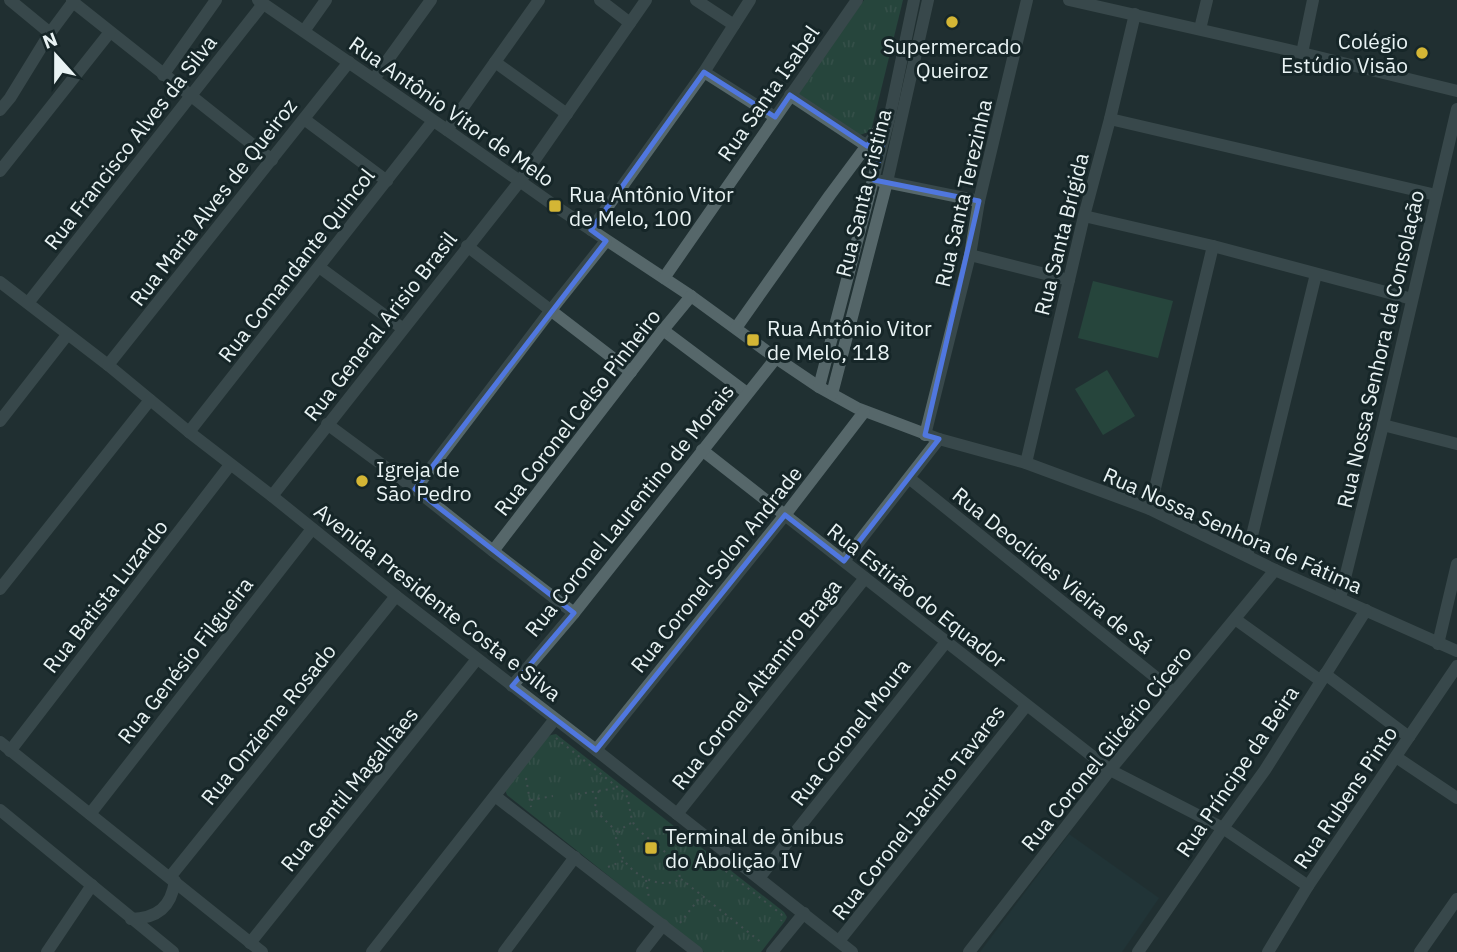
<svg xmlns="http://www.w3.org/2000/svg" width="1457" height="952" font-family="'IBM Plex Sans',sans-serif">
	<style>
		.built { fill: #223a3e }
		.grass { fill: #2e5f4a }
		.park { fill: url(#park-tufts) }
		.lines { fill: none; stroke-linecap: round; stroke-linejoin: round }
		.path { stroke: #687677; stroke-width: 2; stroke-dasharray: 2 5; stroke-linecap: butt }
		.minor { stroke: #56676a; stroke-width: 12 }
		.marked { fill: none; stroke: #5077df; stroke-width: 5; stroke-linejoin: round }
		.poi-dot { fill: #d4b635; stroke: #162628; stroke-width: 2.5 }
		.labels { text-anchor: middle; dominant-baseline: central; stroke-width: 6; stroke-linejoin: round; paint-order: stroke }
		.poi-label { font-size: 21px; fill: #e9f3f4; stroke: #162628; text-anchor: start }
		.street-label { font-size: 21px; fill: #e9f3f4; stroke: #162628 }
	</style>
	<defs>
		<pattern id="park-tufts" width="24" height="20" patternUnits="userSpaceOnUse" patternTransform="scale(1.75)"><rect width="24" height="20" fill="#2e5f4a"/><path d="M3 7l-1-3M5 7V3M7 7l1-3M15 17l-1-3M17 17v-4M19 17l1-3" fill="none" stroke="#4c7665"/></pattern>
	</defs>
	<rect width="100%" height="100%" fill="#203032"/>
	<path class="built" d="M 1069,834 L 1159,898 L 1122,952 L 980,952 Z"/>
	<g class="grass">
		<path d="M 1093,281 L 1173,301 L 1158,358 L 1078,338 Z"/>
		<path d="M 1107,370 L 1135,416 L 1103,435 L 1075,389 Z"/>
	</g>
	<g class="park">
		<path d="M 864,0 L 903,0 L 871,131 L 860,135 L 797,94 Z"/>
		<path d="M 556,734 L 784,912 L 787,917 L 785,921 L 761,952 L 704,952 L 507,795 L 505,790 L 545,739 L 551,735 Z"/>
	</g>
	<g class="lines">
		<g class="path">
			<path d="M 556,738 L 626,794 C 631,806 629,819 637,829 L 682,866 L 713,863 L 718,865 L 781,914 L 783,917 L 781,921"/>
			<path d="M 526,778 L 531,807"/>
			<path d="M 599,791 L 596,796 L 595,810 L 617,832"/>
			<path d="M 578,794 L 618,788"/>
			<path d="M 531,800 L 553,796"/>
			<path d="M 631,823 L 621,829 L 616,838 C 618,845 620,854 624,860 C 635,877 662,890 680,879 L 678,862"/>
			<path d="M 608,867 L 623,861"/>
			<path d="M 681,879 L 762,943"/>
			<path d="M 646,880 L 649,898"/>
			<path d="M 680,923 L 702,895"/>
		</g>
		<g class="minor">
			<path d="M 10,0 L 50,33"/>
			<path d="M 72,0 L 73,2 C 139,55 206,107 272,160"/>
			<path d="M 258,0 L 447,130 L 555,206 L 691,296 L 776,358 L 819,387 L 857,408 L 939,439 L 1026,463 L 1150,509 L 1275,570 L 1457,651"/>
			<path d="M 600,0 L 630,23"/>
			<path d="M 696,0 L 734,25"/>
			<path d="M 1069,0 L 1302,53 L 1457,91"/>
			<path d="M 1200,29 L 1207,0"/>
			<path d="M 304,31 L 326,0"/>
			<path d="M 1302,53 L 1313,0"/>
			<path d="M 495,62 L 567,114"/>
			<path d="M 704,72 L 775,117"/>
			<path d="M 163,75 L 216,0"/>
			<path d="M 374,79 L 431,0"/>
			<path d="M 790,95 L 867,146"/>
			<path d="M 0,110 L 10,98 L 50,33 L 73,2"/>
			<path d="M 304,119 L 387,181"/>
			<path d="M 1110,119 L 1436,195"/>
			<path d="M 447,130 L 539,0"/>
			<path d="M 0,171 L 110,32"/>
			<path d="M 881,181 L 979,201"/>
			<path d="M 1084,216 L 1213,246 L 1412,299"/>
			<path d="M 591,230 L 704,72 L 750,0"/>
			<path d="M 467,246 L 631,372"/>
			<path d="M 970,255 L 1069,280"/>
			<path d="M 319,267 L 402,328"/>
			<path d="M 664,278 L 857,0"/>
			<path d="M 0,282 L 108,365 L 189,432 L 272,496 L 396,596 L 596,750 L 852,952"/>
			<path d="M 28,303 L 263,4"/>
			<path d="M 736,328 L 830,195 L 885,121"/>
			<path d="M 663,330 L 747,393"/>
			<path d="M 108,365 L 349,62"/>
			<path d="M 819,387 L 890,115 L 914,0"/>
			<path d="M 832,394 L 887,182 L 928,0"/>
			<path d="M 0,421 L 67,335"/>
			<path d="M 327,424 L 415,489 L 493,551 L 574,613"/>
			<path d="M 1383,425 L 1457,444"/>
			<path d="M 189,432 L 433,121"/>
			<path d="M 925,435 L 970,255 L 979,201 L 1027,0"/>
			<path d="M 702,450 L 1110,770 L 1223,828 L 1308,886"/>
			<path d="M 1026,463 L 1084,216 L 1110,119 L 1135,14"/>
			<path d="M 909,478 L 1174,692"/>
			<path d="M 415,489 L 551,310 L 606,241"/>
			<path d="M 272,496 L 520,181 L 646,0"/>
			<path d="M 1150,509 L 1213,246"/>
			<path d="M 493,551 L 663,330 L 691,296"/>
			<path d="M 1247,556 L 1316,274"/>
			<path d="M 844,561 L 939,439"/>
			<path d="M 0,589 L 150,400"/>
			<path d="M 1340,598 L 1383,425 L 1457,109"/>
			<path d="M 1235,619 L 1321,681"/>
			<path d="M 1438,644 L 1457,564"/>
			<path d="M 1325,674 L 1409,737"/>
			<path d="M 512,686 L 574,613 L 776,358"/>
			<path d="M 0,742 L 262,952"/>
			<path d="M 596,750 L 785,515 L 864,412"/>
			<path d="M 10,751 L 230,465"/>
			<path d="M 1396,757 L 1457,798"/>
			<path d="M 495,796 L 697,952"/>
			<path d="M 0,810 L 173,952"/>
			<path d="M 90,814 L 312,529"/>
			<path d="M 677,814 L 865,578"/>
			<path d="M 170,877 L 396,596"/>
			<path d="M 759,878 L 946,642"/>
			<path d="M 131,919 C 158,918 171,907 175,881"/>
			<path d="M 839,941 L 1026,706"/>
			<path d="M 250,943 L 477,659"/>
			<path d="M 47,952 L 92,885"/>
			<path d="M 372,952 L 555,719"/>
			<path d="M 504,952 L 575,857"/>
			<path d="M 642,952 L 663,925"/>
			<path d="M 772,952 L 804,913"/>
			<path d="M 969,952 L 1110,770 L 1275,570"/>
			<path d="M 1138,952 L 1223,828 L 1265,770 L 1366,610"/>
			<path d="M 1268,952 L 1308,886 L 1457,666"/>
			<path d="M 1420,952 L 1457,899"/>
		</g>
	</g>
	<path d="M0 0H1457V952H0ZM 704,72 L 775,117 L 790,95 L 867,146 L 890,115 L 874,180 L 979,201 L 925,435 L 939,439 L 844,561 L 785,515 L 596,750 L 512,686 L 574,613 L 415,489 L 606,241 L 591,230 Z" fill="#203032" fill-opacity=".55" fill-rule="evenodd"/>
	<path class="marked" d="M 704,72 L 775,117 L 790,95 L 867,146 L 890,115 L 874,180 L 979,201 L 925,435 L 939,439 L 844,561 L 785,515 L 596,750 L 512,686 L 574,613 L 415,489 L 606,241 L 591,230 Z"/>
	<g class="poi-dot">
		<circle cx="952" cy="22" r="7"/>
		<circle cx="1422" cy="53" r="7"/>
		<rect x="548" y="199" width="14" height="14" rx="3.5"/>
		<rect x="746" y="333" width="14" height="14" rx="3.5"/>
		<circle cx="362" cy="481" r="7"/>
		<rect x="644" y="841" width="14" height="14" rx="3.5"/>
	</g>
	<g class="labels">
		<g class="poi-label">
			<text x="1408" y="41" text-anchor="end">Colégio<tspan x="1408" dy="24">Estúdio Visão</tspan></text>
			<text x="952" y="46" text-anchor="middle">Supermercado<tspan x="952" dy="24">Queiroz</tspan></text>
			<text x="569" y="194">Rua Antônio Vitor<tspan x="569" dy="24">de Melo, 100</tspan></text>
			<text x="767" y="328">Rua Antônio Vitor<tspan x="767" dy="24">de Melo, 118</tspan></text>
			<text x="376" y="469">Igreja de<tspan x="376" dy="24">São Pedro</tspan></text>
			<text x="665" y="836">Terminal de õnibus<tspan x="665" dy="24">do Abolição IV</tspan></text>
		</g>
		<g class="street-label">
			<text transform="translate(768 93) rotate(-55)">Rua Santa Isabel</text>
			<text transform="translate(452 111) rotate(35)">Rua Antônio Vitor de Melo</text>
			<text transform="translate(130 142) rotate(-52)">Rua Francisco Alves da Silva</text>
			<text transform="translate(863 193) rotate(-76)">Rua Santa Cristina</text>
			<text transform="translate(963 193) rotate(-77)">Rua Santa Terezinha</text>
			<text transform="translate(213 202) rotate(-52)">Rua Maria Alves de Queiroz</text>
			<text transform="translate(1061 234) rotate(-76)">Rua Santa Brígida</text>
			<text transform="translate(296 265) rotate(-52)">Rua Comandante Quincol</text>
			<text transform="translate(380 326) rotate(-52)">Rua General Arisio Brasil</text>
			<text transform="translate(1380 349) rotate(-77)">Rua Nossa Senhora da Consolação</text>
			<text transform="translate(577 412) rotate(-52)">Rua Coronel Celso Pinheiro</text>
			<text transform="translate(629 510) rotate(-51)">Rua Coronel Laurentino de Morais</text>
			<text transform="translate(1233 530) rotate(24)">Rua Nossa Senhora de Fátima</text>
			<text transform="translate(716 569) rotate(-51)">Rua Coronel Solon Andrade</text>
			<text transform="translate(1053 570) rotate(39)">Rua Deoclides Vieira de Sá</text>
			<text transform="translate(917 595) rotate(38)">Rua Estirão do Equador</text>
			<text transform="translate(105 596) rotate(-52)">Rua Batista Luzardo</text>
			<text transform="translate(438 602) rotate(38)">Avenida Presidente Costa e Silva</text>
			<text transform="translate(185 660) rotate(-52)">Rua Genésio Filgueira</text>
			<text transform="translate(756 684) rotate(-52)">Rua Coronel Altamiro Braga</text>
			<text transform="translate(268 724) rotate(-51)">Rua Onzieme Rosado</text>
			<text transform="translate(850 732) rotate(-52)">Rua Coronel Moura</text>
			<text transform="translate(1106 748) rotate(-51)">Rua Coronel Glicério Cícero</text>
			<text transform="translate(1237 771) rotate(-56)">Rua Príncipe da Beira</text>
			<text transform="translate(349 789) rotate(-51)">Rua Gentil Magalhães</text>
			<text transform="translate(1345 797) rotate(-56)">Rua Rubens Pinto</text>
			<text transform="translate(918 812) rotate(-52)">Rua Coronel Jacinto Tavares</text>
		</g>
	</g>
	<g transform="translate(56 56) rotate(339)" stroke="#162628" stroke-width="5" paint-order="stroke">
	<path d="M0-5L12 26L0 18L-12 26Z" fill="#e9f3f4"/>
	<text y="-10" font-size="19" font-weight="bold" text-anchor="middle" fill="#e9f3f4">N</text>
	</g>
</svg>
